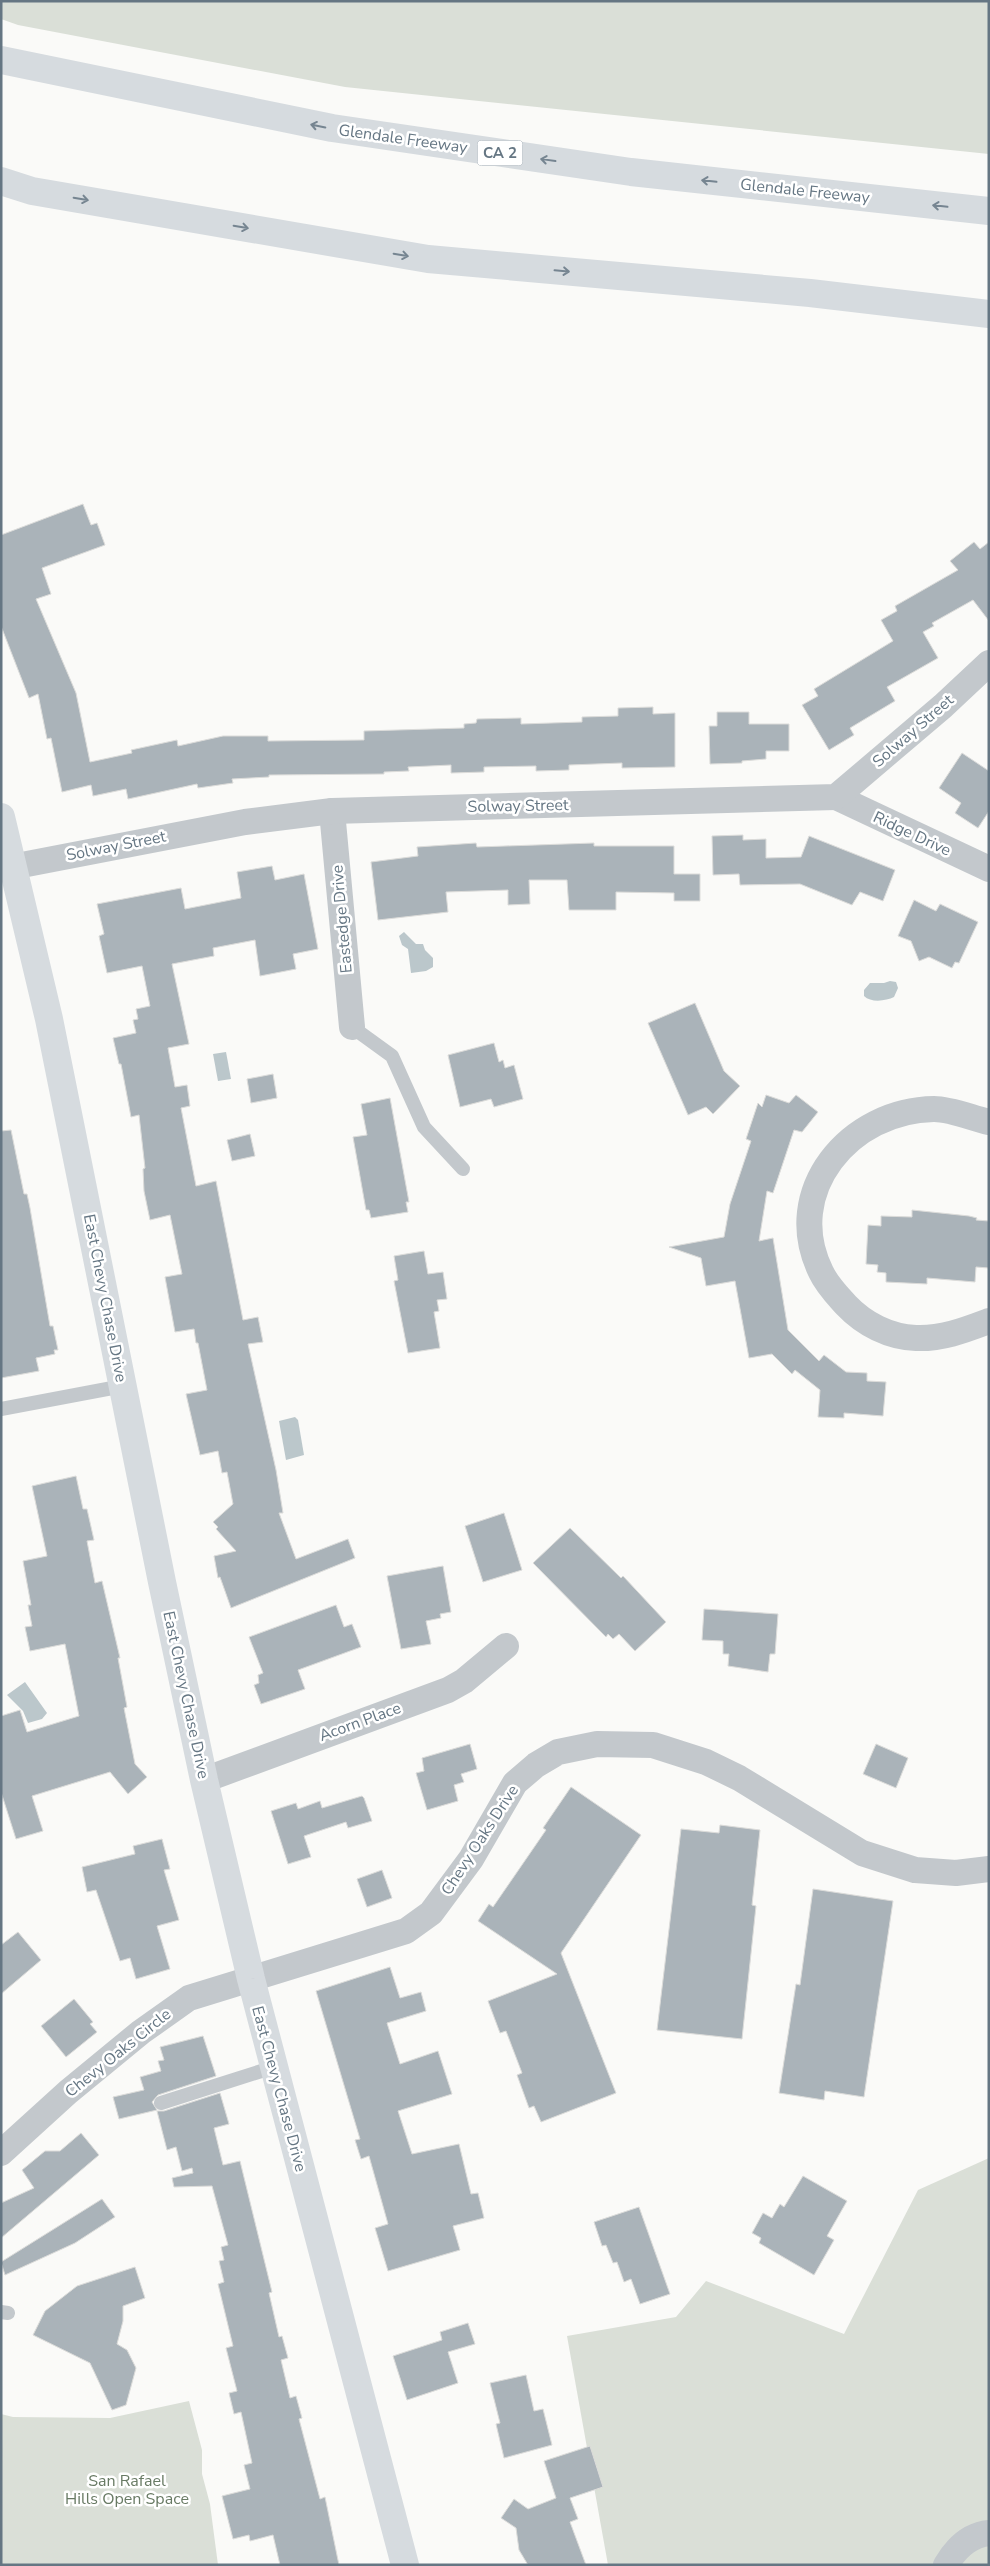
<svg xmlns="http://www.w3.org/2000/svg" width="990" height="2566" font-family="'Nunito Sans',sans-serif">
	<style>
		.green { fill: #dadfd7 }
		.water { fill: #bbc7cb }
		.building { fill: #aab3b9; stroke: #dcdcda }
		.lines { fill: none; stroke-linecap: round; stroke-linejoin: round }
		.lane { stroke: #c3c8cc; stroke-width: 14 }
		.street { stroke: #c3c8cc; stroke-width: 26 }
		.secondary { stroke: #d6dbdf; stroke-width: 28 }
		.highway { stroke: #d6dbdf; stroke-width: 28 }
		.oneway { stroke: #768591 }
		.labels { text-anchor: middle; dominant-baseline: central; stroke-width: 5; stroke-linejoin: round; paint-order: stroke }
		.shield { fill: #fff; stroke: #939fa8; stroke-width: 1 }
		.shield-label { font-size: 15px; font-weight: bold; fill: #657683 }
		.street-label { font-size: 16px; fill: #657683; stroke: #fff }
		.park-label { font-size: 16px; fill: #687a64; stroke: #fff }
	</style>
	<rect width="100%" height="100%" fill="#fafaf8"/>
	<g class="green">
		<path d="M 1,1 L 989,1 L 989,154 L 345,87 L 18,25 L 1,19 Z"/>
		<path d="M 989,2158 L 989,2565 L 608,2565 L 567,2336 L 676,2317 L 706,2281 L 844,2334 L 918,2190 Z"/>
		<path d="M 189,2401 L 202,2450 L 202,2474 L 210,2504 L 218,2565 L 1,2565 L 1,2414 L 13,2417 L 110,2418 Z"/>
	</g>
	<g class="water">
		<path d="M 404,932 L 416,944 L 423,944 L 425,950 L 433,958 L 433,967 L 426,971 L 411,973 L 408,949 L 402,945 L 399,936 Z"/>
		<path d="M 890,981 L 896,982 L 898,988 L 894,997 C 886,1001 871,1003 864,996 L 864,990 L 870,983 L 884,983 Z"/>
		<path d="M 226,1052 L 231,1079 L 218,1081 L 213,1054 Z"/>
		<path d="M 295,1417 L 298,1420 L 304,1455 L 286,1460 L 279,1421 Z"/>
		<path d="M 25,1682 L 47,1713 L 42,1719 L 28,1723 L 23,1711 L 7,1695 Z"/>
	</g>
	<g class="building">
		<path d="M 83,504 L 91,525 L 97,523 L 105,545 L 42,568 L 51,594 L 36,599 L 76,693 L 90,762 L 132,753 L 131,750 L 177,740 L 178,746 L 223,736 L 268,736 L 268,741 L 364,740 L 364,731 L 464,728 L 464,724 L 476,723 L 477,719 L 521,718 L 521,724 L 582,722 L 582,717 L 618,716 L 618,708 L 653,707 L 653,714 L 675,713 L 675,767 L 622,768 L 622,763 L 569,765 L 569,770 L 536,771 L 536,766 L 484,767 L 484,772 L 451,773 L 451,765 L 408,767 L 409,771 L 384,772 L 384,774 L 269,775 L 269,777 L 232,779 L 233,783 L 198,788 L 197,784 L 128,799 L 126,789 L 93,796 L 91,785 L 62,792 L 51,738 L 47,739 L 38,694 L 29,698 L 1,626 L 1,535 Z"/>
		<path d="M 974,542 L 980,549 L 989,542 L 989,621 L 973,600 L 932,623 L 934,626 L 923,632 L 938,658 L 887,687 L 895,701 L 850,728 L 854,735 L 829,750 L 802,705 L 818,696 L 814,689 L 893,641 L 881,620 L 897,611 L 895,606 L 958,570 L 950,561 Z"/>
		<path d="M 717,712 L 749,712 L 749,724 L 789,724 L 789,751 L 766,751 L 766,759 L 742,761 L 742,763 L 710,764 L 709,726 L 717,726 Z"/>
		<path d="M 962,753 L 989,771 L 989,811 L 978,828 L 955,813 L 961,803 L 939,788 Z"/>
		<path d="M 743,835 L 743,840 L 766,839 L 766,858 L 801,857 L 809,836 L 895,870 L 883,901 L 860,892 L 852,905 L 800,884 L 740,885 L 739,874 L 713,875 L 712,836 Z"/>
		<path d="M 476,843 L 477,847 L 594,843 L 594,846 L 674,846 L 674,874 L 700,874 L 700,901 L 674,901 L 674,893 L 616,892 L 616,910 L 569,910 L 567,880 L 529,880 L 530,904 L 508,905 L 508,890 L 446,892 L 448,912 L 378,920 L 371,862 L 418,856 L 417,847 Z"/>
		<path d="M 272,866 L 275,880 L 304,874 L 318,949 L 293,954 L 296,969 L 260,976 L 255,940 L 213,948 L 214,956 L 172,964 L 189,1044 L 168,1048 L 175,1087 L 187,1085 L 190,1106 L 181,1108 L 196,1186 L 216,1181 L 243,1320 L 258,1317 L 263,1342 L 248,1344 L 276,1470 L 283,1513 L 279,1513 L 296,1559 L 348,1539 L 355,1558 L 231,1608 L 220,1577 L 218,1578 L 214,1556 L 236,1551 L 216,1529 L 218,1527 L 213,1522 L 233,1504 L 227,1472 L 222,1473 L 218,1451 L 200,1455 L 186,1394 L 207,1390 L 198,1343 L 196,1343 L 194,1329 L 175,1332 L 165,1277 L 182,1274 L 170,1215 L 150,1220 L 144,1191 L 143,1169 L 145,1168 L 139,1115 L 131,1117 L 121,1064 L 119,1064 L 113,1038 L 136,1033 L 133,1020 L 138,1019 L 136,1009 L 150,1006 L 142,966 L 107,973 L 99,936 L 104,934 L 97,904 L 181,888 L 185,909 L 241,898 L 237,872 Z"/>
		<path d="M 914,900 L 936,911 L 940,904 L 978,922 L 959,963 L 955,962 L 952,968 L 929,957 L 919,961 L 911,941 L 898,936 Z"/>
		<path d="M 695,1003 L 724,1071 L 740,1086 L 713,1114 L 706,1107 L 688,1115 L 648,1023 Z"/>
		<path d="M 494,1043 L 499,1062 L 503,1060 L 505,1068 L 514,1065 L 523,1099 L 494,1107 L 491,1099 L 460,1107 L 448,1055 Z"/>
		<path d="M 273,1074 L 277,1098 L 251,1103 L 247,1079 Z"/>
		<path d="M 766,1095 L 789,1103 L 796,1095 L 818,1112 L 802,1132 L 794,1130 L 773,1193 L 767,1191 L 759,1241 L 773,1238 L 788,1330 L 819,1361 L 824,1355 L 846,1372 L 867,1373 L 867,1381 L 886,1382 L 883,1416 L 844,1413 L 844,1418 L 818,1417 L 820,1390 L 795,1370 L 792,1374 L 772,1354 L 749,1358 L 735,1281 L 706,1286 L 701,1258 L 669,1247 L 724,1237 L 730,1204 L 751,1141 L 746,1139 L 758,1103 L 762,1107 Z"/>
		<path d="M 390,1098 L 409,1202 L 406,1202 L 408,1212 L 371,1218 L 369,1210 L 366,1210 L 353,1137 L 367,1135 L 361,1104 Z"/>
		<path d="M 11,1130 L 24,1194 L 27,1194 L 30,1208 L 50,1326 L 53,1326 L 58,1350 L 54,1350 L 55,1354 L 36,1358 L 39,1371 L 1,1378 L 1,1131 Z"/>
		<path d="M 250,1134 L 255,1156 L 232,1161 L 227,1140 Z"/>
		<path d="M 912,1210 L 969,1216 L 977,1218 L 976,1220 L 989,1221 L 989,1268 L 976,1267 L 975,1282 L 927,1278 L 927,1284 L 886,1282 L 886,1273 L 877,1272 L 878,1265 L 866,1264 L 868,1225 L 881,1226 L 881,1216 L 912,1217 Z"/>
		<path d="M 424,1251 L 428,1274 L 443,1272 L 447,1299 L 437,1300 L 439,1311 L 434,1312 L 440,1348 L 408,1353 L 394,1281 L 398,1280 L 394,1256 Z"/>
		<path d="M 76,1476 L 83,1509 L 87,1509 L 94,1540 L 87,1541 L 95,1583 L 102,1581 L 120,1658 L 118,1658 L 127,1707 L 124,1708 L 135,1764 L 147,1777 L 128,1794 L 110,1772 L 32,1796 L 43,1831 L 16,1839 L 1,1792 L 1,1716 L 20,1710 L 27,1732 L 79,1716 L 65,1644 L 30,1651 L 25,1627 L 32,1626 L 28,1605 L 31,1605 L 23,1561 L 47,1556 L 32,1486 Z"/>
		<path d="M 504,1513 L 522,1570 L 483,1582 L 465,1526 Z"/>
		<path d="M 570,1528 L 621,1578 L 623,1576 L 666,1622 L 635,1651 L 619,1634 L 613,1639 L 608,1634 L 606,1637 L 533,1563 Z"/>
		<path d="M 443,1566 L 451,1612 L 440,1614 L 441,1618 L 426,1621 L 431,1644 L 401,1649 L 387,1576 Z"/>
		<path d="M 336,1605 L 344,1627 L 352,1624 L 361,1647 L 298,1670 L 305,1689 L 261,1704 L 254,1685 L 259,1683 L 258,1675 L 263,1673 L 249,1637 Z"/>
		<path d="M 704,1609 L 778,1614 L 775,1654 L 770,1654 L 768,1672 L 728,1666 L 729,1654 L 723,1654 L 723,1641 L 702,1640 Z"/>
		<path d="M 470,1744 L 477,1769 L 461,1774 L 464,1782 L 454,1785 L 458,1801 L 427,1810 L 416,1773 L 424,1771 L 422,1758 Z"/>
		<path d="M 876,1744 L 908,1758 L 896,1788 L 863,1774 Z"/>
		<path d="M 571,1787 L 641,1835 L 561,1953 L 616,2093 L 541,2122 L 534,2106 L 529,2108 L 517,2075 L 522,2073 L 506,2031 L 500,2033 L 488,2001 L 557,1974 L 478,1921 L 489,1904 L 493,1907 L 546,1830 L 543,1828 Z"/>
		<path d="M 362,1796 L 364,1798 L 372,1821 L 348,1828 L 346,1822 L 304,1836 L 311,1857 L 288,1864 L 271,1811 L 296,1803 L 298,1809 L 320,1801 L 322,1808 Z"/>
		<path d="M 720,1825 L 760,1830 L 752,1905 L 756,1906 L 742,2039 L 657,2030 L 681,1829 L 719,1833 Z"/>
		<path d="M 162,1839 L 170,1869 L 164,1870 L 179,1920 L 157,1926 L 170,1969 L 136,1979 L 130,1958 L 120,1961 L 96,1890 L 87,1892 L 82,1867 L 135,1854 L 133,1846 Z"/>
		<path d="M 382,1870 L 392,1898 L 367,1907 L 357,1879 Z"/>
		<path d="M 813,1889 L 893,1901 L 864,2097 L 825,2091 L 824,2100 L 779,2093 L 796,1984 L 800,1985 Z"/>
		<path d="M 18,1932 L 41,1960 L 1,1994 L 1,1945 Z"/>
		<path d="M 390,1967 L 400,1998 L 421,1992 L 426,2011 L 387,2023 L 400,2064 L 438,2051 L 452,2094 L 398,2111 L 412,2154 L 459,2144 L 471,2194 L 478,2193 L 484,2218 L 453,2226 L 460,2250 L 388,2271 L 375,2228 L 388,2224 L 369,2156 L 361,2159 L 355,2140 L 360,2139 L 316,1991 Z"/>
		<path d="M 74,1999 L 93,2022 L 90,2024 L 97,2032 L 66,2057 L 41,2026 Z"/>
		<path d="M 203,2036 L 216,2076 L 158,2095 L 152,2102 L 157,2110 L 119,2119 L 113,2097 L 144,2090 L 140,2077 L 161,2071 L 158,2061 L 164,2060 L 160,2047 Z"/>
		<path d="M 220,2093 L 229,2124 L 214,2128 L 223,2165 L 240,2161 L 272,2292 L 269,2293 L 279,2337 L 282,2336 L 288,2358 L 281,2360 L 290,2398 L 296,2396 L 302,2418 L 299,2419 L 320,2499 L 325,2497 L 339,2565 L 280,2565 L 273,2535 L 250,2541 L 249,2535 L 233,2539 L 222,2496 L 250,2489 L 244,2465 L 252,2463 L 241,2412 L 234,2414 L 229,2393 L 237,2391 L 226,2348 L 233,2346 L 218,2284 L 224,2282 L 219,2261 L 224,2260 L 221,2247 L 228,2245 L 212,2186 L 174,2187 L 172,2178 L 193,2173 L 192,2168 L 182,2171 L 176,2147 L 167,2150 L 157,2111 L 164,2111 Z"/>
		<path d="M 81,2133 L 99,2155 L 1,2238 L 1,2203 L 34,2188 L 22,2170 L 45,2151 L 60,2151 Z"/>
		<path d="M 803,2176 L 847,2201 L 827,2236 L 834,2240 L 814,2275 L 759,2243 L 761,2238 L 752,2233 L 763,2213 L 772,2218 L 780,2204 L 784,2207 Z"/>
		<path d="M 102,2199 L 115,2217 L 75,2243 L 5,2275 L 1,2262 Z"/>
		<path d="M 639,2207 L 670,2294 L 640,2304 L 631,2279 L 624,2282 L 617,2262 L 613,2263 L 606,2245 L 602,2246 L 594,2222 Z"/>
		<path d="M 135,2267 L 145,2298 L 123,2306 L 123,2321 L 117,2344 L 127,2350 L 136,2368 L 126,2405 L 112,2410 L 90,2363 L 33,2335 L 45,2311 L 77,2286 Z"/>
		<path d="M 468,2323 L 475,2344 L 448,2352 L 458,2383 L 407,2400 L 393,2356 L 442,2340 L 440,2332 Z"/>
		<path d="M 526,2375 L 534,2411 L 543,2409 L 552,2445 L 504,2458 L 496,2424 L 500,2423 L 490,2383 Z"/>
		<path d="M 590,2446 L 603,2487 L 570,2498 L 578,2519 L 570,2522 L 586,2565 L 528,2565 L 519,2550 L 516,2528 L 501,2518 L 514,2499 L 528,2509 L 556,2498 L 544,2461 Z"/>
	</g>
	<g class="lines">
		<g class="lane">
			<path d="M 352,1027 L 392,1056 L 424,1127 L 463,1169"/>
			<path d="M 1,1409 L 123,1386"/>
			<path d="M 161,2103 L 274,2067"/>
			<path d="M 1,2312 L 8,2313"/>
		</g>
		<g class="street">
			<path d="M 836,797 L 989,869"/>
			<path d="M 332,811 L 352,1027"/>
			<path d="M 1,869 L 245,822 L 332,811 L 836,797 L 943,706 L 989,663"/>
			<path d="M 989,1122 C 972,1118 951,1109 934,1109 C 850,1110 781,1191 821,1272 C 827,1285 837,1295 846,1305 C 864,1324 889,1337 916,1338 C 942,1339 965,1330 989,1321"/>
			<path d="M 204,1780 L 448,1690 L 464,1681 L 506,1646"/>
			<path d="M 1,2153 L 68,2092 L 141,2032 L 189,1998 L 406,1931 L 431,1913 L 471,1859 L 515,1783 L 536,1765 L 558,1752 L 597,1744 L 653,1745 L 706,1762 L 739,1778 L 862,1853 L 915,1870 L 956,1873 L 989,1869"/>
			<path d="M 946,2565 C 956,2548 969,2535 989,2533"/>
		</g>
		<path class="secondary" d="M 1,817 L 49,1019 L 162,1582 L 204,1780 L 251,1979 L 405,2565"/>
		<g class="highway">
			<path d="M 1,60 L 332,128 L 631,172 L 989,211"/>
			<path d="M 1,181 L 32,191 L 428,259 L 810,293 L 989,314"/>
		</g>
	</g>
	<defs><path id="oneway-shaft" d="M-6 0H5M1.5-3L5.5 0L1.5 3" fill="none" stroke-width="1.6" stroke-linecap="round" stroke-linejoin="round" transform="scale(1.25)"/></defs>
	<g class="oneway">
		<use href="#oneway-shaft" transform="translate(318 126) rotate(-168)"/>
		<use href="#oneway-shaft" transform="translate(548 160) rotate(-172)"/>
		<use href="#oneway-shaft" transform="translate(709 181) rotate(-174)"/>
		<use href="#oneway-shaft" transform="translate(81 199) rotate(10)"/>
		<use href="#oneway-shaft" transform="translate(940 206) rotate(-174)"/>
		<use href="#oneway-shaft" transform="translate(241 227) rotate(10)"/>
		<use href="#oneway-shaft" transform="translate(401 255) rotate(10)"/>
		<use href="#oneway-shaft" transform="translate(562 271) rotate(5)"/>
	</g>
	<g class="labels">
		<rect class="shield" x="477.5" y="140.5" width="45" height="25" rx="4"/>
		<g class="shield-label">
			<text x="500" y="153">CA 2</text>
		</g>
		<g class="street-label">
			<text transform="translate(403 139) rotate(8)">Glendale Freeway</text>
			<text transform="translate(805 191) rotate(6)">Glendale Freeway</text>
			<text transform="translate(913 731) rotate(-41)">Solway Street</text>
			<text transform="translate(518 806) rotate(-1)">Solway Street</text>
			<text transform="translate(912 834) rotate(25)">Ridge Drive</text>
			<text transform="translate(116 846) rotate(-11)">Solway Street</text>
			<text transform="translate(342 919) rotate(-95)">Eastedge Drive</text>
			<text transform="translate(105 1298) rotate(79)">East Chevy Chase Drive</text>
			<text transform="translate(186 1695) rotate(78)">East Chevy Chase Drive</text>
			<text transform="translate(360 1722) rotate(-20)">Acorn Place</text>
			<text transform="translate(480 1840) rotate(-57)">Chevy Oaks Drive</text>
			<text transform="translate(118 2053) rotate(-39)">Chevy Oaks Circle</text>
			<text transform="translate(279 2089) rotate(75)">East Chevy Chase Drive</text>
		</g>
		<g class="park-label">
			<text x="127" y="2481">San Rafael<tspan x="127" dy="18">Hills Open Space</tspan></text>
		</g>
	</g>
	<rect width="990" height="2566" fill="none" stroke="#657683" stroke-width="5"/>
</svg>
